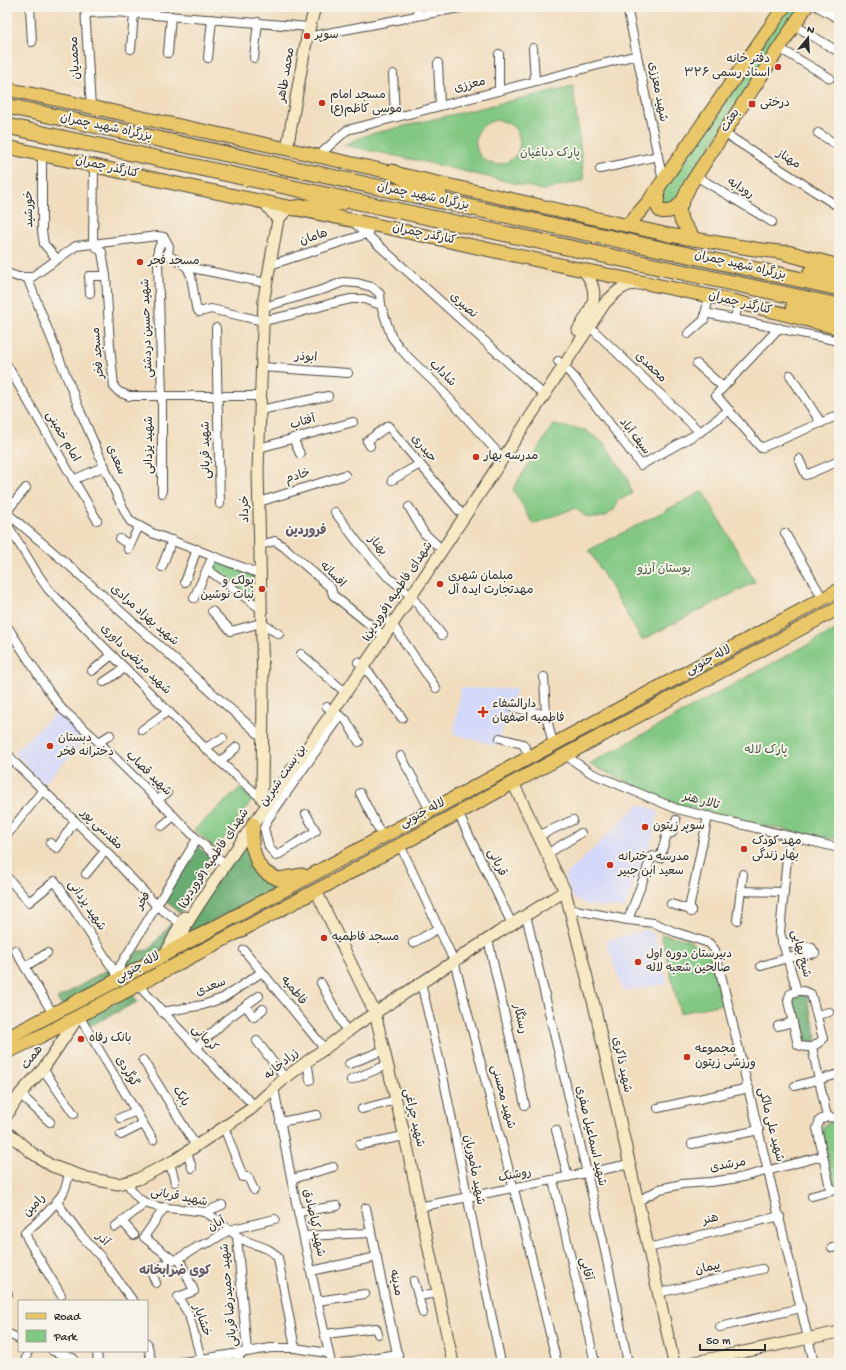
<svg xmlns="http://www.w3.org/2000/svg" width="846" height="1370" font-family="'Gochi Hand','Playpen Sans Arabic',sans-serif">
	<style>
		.built { fill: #d4d8f9 }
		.green { fill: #82c883; stroke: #567a57; fill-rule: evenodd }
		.forest { fill: #69ac71; stroke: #4a6c4e }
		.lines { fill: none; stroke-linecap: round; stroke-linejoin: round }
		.street-casing { stroke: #494641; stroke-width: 10 }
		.secondary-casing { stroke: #494641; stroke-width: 13 }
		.primary-casing { stroke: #494641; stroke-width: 15 }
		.highway-casing { stroke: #494641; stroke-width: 17 }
		.street { stroke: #fff; stroke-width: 8 }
		.secondary { stroke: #f6e9c3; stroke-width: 11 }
		.primary { stroke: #e9c769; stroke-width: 13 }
		.highway { stroke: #e9c769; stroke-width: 15 }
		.poi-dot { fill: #c8321e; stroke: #f7f3e8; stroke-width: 1.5 }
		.labels { text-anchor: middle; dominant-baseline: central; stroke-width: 4; stroke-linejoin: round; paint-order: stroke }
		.poi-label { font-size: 12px; fill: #2b2b2b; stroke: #f7f3e8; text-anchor: start }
		.street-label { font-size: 12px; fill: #2b2b2b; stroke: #f7f3e8 }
		.park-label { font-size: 12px; fill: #455a45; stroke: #f7f3e8 }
		.neighbourhood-label { font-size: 13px; font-weight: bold; fill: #625a68; stroke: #f7f3e8 }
	</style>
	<rect width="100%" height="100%" fill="#f7f3e8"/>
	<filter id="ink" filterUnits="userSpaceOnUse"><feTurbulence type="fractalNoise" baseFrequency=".025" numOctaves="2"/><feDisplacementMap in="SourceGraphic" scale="8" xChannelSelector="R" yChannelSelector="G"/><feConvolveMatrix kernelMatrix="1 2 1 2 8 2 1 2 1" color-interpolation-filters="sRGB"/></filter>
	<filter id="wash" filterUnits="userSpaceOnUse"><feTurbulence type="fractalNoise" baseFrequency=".012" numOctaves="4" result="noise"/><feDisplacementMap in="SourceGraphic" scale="16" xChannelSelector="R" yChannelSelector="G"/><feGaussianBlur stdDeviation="0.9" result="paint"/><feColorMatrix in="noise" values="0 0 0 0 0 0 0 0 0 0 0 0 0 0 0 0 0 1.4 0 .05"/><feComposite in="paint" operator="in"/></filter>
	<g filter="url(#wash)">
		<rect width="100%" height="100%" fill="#f1ddbe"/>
		<g class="built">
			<path d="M 460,688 L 517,689 L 496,746 L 454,734 Z"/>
			<path d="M 58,711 L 86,739 L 43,785 L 14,752 Z"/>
			<path d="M 639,804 L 659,812 L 648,853 L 624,908 L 588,905 L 573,898 L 564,877 Z"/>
			<path d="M 645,930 L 654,934 L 668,984 L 623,991 L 606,941 Z"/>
		</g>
		<g class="green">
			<path d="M 788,7 L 799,7 L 672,206 L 662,205 L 661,193 Z"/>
			<path d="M 573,86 L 584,180 L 543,190 L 429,163 L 344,145 L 367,135 ZM 496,120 C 511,121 523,132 519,149 C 517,155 512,160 507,162 C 477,175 460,128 496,120 Z"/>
			<path d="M 553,425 L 585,430 L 604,443 L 627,477 L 632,494 L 617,501 L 615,509 L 606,516 L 597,518 L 586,517 L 575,508 L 533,524 L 513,489 Z"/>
			<path d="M 703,491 L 755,582 L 642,640 L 589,550 Z"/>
			<path d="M 216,560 L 257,576 L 254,601 L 212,569 Z"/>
			<path d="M 839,628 L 839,840 L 766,826 L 677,805 L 589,764 L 758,671 Z"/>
			<path d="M 240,788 L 252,800 L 216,849 L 194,830 Z"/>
			<path d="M 661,934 L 686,939 L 710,955 L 722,1004 L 680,1013 Z"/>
			<path d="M 832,1121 L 837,1124 L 839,1131 L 839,1185 L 833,1185 L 822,1127 Z"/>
		</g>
		<g class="forest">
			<path d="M 247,837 L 248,851 L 287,882 L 187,934 L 194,917 Z"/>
			<path d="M 197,845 L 212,860 L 180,913 L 164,900 Z"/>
			<path d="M 171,923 L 176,928 L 162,950 L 123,972 L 123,966 L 138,951 L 149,950 Z"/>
			<path d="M 108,969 L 113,977 L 62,1006 L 57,999 Z"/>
			<path d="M 133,994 L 137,1002 L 90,1026 L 86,1018 Z"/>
			<path d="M 802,995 L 807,996 L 817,1038 L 813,1043 L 802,1043 L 792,1001 L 796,997 Z"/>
		</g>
	</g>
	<g filter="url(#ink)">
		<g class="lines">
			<g class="street-casing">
				<g id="street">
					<path d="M 30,7 L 32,42"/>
					<path d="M 85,7 L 91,108"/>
					<path d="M 417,7 L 418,15"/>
					<path d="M 627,7 L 663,181"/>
					<path d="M 818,7 L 839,19"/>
					<path d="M 86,13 L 115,12 L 309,27"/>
					<path d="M 794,25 L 839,52"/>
					<path d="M 307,37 L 464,7"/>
					<path d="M 533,48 L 535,81"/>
					<path d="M 779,48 L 830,78"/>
					<path d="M 131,49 L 134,14"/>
					<path d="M 168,53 L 171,16"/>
					<path d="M 499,54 L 499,91"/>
					<path d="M 208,58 L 212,19"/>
					<path d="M 254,58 L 258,22"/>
					<path d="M 438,63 L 440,106"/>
					<path d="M 393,74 L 395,117"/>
					<path d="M 724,133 L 839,207"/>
					<path d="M 818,133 L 839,146"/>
					<path d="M 42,154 L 42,231 L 44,244 L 57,259"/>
					<path d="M 318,156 L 347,130 L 637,55"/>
					<path d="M 94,165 L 93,244 L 102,252 L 106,276 L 110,346 L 114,387 L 119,392 L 129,396 L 261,396"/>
					<path d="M 600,169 L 658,156"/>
					<path d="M 696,176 L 772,222"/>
					<path d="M 353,222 L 544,395"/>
					<path d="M 270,265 L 366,234 L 369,230"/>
					<path d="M 187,267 L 267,283"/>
					<path d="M 7,273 L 18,277 L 32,277 L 76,246 L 157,236 L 164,237 L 169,246 L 168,254 L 171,257 L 187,267 L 191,276 L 196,307 L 199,312 L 211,309 L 263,321 L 294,314 L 329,304 L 351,299 L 364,299 L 381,305"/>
					<path d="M 27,277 L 81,413 L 118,498 L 130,521 L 152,533 L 260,574"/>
					<path d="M 90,293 L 89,276 L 106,276"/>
					<path d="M 264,307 L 325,289 L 343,282 L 357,283 L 372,287 L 380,294 L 381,305 L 391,336 L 399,347 L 409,358 L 436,384 L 498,453"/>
					<path d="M 705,313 L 839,341"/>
					<path d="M 735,319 L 738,302"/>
					<path d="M 586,323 L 700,432"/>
					<path d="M 216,328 L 220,504"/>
					<path d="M 779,328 L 716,395 L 761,448 L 839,415"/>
					<path d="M 688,334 L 704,320 L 709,296"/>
					<path d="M 558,361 L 574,377 L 641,465 L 700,432 L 729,410"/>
					<path d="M 697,364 L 723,387"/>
					<path d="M 7,365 L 97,520"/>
					<path d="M 262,367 L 348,373"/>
					<path d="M 790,375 L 821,423"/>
					<path d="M 260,410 L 328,396"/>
					<path d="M 293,438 L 300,454"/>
					<path d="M 370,446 L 367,441 L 388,426 L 460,512"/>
					<path d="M 259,448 L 353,422"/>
					<path d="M 799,459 L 806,475 L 839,461"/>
					<path d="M 73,480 L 105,466"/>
					<path d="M 392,480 L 420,464"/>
					<path d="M 162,493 L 162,396 L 158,263 L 158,249 L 161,243 L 166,241"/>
					<path d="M 259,502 L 345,475"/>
					<path d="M 409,507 L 424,533 L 437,545"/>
					<path d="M 7,511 L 26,488"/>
					<path d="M 335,512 L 359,544 L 387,576 L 411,596 L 442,635"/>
					<path d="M 7,513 L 72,568 L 263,738"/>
					<path d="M 7,524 L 37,573 L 48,589 L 104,647 L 205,748 L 262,799"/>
					<path d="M 785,533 L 823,599"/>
					<path d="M 120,539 L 130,545"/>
					<path d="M 260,545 L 275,541 L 284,547 L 331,588 L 333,595 L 384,636"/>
					<path d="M 128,549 L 139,526"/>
					<path d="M 162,567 L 172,540"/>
					<path d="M 207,569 L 261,609"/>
					<path d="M 185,582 L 197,549"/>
					<path d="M 194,598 L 213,556"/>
					<path d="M 212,611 L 231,631 L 261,623 L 279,634"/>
					<path d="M 387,620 L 392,624 L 436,688"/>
					<path d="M 7,626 L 48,690 L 62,709 L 99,742 L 197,839 L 225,864"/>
					<path d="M 301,654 L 346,693"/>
					<path d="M 358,662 L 371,675 L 402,718"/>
					<path d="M 92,671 L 112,655"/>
					<path d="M 544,677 L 546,715"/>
					<path d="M 104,682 L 125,668"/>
					<path d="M 327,707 L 346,720 L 359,742"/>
					<path d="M 513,707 L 546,715 L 553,744"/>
					<path d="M 142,730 L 168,711"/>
					<path d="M 500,738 L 523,744 L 530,757"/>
					<path d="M 99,742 L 110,735"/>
					<path d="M 205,748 L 223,738"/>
					<path d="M 7,752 L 13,761 L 110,855 L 156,905 L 180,923"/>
					<path d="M 565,755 L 591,773 L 677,809 L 839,848"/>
					<path d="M 401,756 L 430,810"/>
					<path d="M 220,762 L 237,747"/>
					<path d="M 360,793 L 382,836"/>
					<path d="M 157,800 L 167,793"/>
					<path d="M 458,813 L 512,924"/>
					<path d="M 306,814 L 316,831 L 276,856 L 269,847 L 264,828 L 268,819 L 340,717"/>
					<path d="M 162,826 L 174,816"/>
					<path d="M 7,835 L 43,790"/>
					<path d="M 538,836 L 573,820"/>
					<path d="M 789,836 L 780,933 L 797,991"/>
					<path d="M 50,843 L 57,848 L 75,821"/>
					<path d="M 400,845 L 454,961 L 528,1243 L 557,1363"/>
					<path d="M 547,854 L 581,833"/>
					<path d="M 86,874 L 105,851"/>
					<path d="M 7,877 L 29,902 L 55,881 L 119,978"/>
					<path d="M 742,891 L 784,892"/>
					<path d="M 671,904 L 691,910 L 691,912"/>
					<path d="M 570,909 L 628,920 L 654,923 L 675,932 L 709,943 L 715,950 L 814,1363"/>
					<path d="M 689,909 L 708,816"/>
					<path d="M 526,915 L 603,1241 L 628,1363"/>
					<path d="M 628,920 L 652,856 L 660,858 L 667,834 L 672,833 L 676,820"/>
					<path d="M 737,920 L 743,874"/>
					<path d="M 488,939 L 525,1105"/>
					<path d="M 413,943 L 439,928"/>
					<path d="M 15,950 L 53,1014"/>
					<path d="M 244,950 L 324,1048"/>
					<path d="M 761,966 L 787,958 L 815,953 L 812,948 L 782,942"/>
					<path d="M 25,967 L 47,953"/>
					<path d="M 119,978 L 120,966 L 197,839"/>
					<path d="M 321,983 L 347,1032"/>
					<path d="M 421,983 L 442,1071 L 501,1363"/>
					<path d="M 138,985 L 221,1074 L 255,1106"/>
					<path d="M 797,991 L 803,991 L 811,994 L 823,1039 C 815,1047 809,1049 798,1045 L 788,1001 L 790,994 Z"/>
					<path d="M 246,1006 L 254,1017 L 263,1009"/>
					<path d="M 162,1012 L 203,1005 L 223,998 L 262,972"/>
					<path d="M 817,1015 L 829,1012"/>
					<path d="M 79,1016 L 153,1140"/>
					<path d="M 778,1026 L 793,1022"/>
					<path d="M 257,1041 L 285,1078"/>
					<path d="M 812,1047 L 827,1117"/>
					<path d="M 196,1048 L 227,1019 L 259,996"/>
					<path d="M 143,1060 L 196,1146"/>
					<path d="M 307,1060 L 310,1080"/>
					<path d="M 349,1064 L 384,1050"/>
					<path d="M 43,1069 L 74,1114"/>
					<path d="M 351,1080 L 387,1065"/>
					<path d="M 795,1086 L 839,1074"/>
					<path d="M 274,1088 L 294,1193 L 331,1363"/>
					<path d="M 20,1094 L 50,1122"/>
					<path d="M 658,1108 L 749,1088"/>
					<path d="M 362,1109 L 396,1100"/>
					<path d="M 120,1118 L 136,1111"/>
					<path d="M 839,1118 L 827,1117 L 820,1120 L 817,1128 L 830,1188 L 839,1191"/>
					<path d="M 280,1122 L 317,1115"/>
					<path d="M 224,1127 L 243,1177 L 248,1177 L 254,1190"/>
					<path d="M 556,1130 L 568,1177"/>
					<path d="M 121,1135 L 143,1124"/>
					<path d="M 692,1144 L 759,1130"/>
					<path d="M 360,1145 L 404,1136"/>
					<path d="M 187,1152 L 192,1168"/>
					<path d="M 170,1163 L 175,1182"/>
					<path d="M 292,1179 L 333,1167"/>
					<path d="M 553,1180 L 595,1363"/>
					<path d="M 127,1181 C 139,1211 163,1207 191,1210 C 196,1211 202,1211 206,1213 C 221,1220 231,1235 246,1241 C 257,1246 271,1247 278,1258 L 295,1348"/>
					<path d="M 812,1196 L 835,1190"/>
					<path d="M 56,1201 L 80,1234 L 101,1257 L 133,1301"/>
					<path d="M 638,1201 L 660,1189 L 682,1184 L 710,1182 L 739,1178 L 823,1156"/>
					<path d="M 165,1207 L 144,1237 L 173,1260"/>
					<path d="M 419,1207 L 630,1164"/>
					<path d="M 366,1208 L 399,1363"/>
					<path d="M 205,1212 L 222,1205"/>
					<path d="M 298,1212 L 337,1206"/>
					<path d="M 122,1221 L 134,1235"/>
					<path d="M 115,1227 L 144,1204"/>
					<path d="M 237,1236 L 247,1352"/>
					<path d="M 304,1236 L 371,1233"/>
					<path d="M 648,1248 L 780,1216"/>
					<path d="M 832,1248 L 839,1246"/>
					<path d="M 179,1258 L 194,1291 L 178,1297 L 189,1315 L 201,1359"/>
					<path d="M 147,1271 L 151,1271 L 179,1258 L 199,1246 L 210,1242 L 229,1230 L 275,1219"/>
					<path d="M 151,1271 L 156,1283"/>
					<path d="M 311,1271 L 377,1257"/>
					<path d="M 414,1281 L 423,1313"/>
					<path d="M 658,1293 L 762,1269"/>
					<path d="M 7,1294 L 8,1294"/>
					<path d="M 61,1295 L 28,1240 L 25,1232 C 38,1222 51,1210 61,1196 C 66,1189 68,1180 69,1172"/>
					<path d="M 419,1296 L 437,1293"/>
					<path d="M 317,1301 L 365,1294"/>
					<path d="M 720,1327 L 801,1308"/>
					<path d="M 7,1333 L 19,1339"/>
					<path d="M 325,1334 L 376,1328 L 378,1334"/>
					<path d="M 147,1343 L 152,1363"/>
					<path d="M 53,1351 L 73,1358 L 72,1363"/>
					<path d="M 97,1351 L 98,1363"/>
					<path d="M 238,1353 L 240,1363"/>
					<path d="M 25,1362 L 28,1351"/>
					<path d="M 177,1363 L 271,1348 L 295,1348 L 328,1353"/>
					<path d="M 344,1363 L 364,1359 L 398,1354"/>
				</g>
			</g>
			<g class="secondary-casing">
				<g id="secondary">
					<path d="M 287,149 L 307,37 L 315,7"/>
					<path d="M 264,202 L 278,220"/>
					<path d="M 578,330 C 592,308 603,293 583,270"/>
					<path d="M 513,783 L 565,891 L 595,1009 L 674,1363"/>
					<path d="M 262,799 L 263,685 L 258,470 L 264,298 L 278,220 L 289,207"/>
					<path d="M 316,891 L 375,1013 L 407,1146 L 453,1363"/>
					<path d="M 184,943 L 183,936 L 186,925 C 241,837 305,754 363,667 C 446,547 525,424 605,303 C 617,291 624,283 641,284"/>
					<path d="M 166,953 L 184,917"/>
					<path d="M 7,1115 L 20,1094 L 43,1069 L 79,1016"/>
					<path d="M 7,1132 L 32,1153 L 52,1166 L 87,1178 L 118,1184 L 138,1179 L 175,1160 L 251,1109 L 285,1078 L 355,1026 L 499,932 L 565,891"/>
					<path d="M 690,1363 L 839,1332"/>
				</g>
			</g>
			<g class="primary-casing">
				<g id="primary">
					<path d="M 7,89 L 287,149 L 669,235 L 755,249 L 796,254"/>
					<path d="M 7,147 L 196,188 L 394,229 L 583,270 L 733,301 L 839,328"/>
					<path d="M 658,189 L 657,206 L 660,211 C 671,213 674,210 682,202"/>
					<path d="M 628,225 L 649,201 L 784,7"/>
					<path d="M 694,239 L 681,220 L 679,209 L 690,185 L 806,7"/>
					<path d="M 253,824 L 252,846 L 258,864 L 266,873 L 278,879 L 302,875"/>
					<path d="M 7,1038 L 108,985 L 839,590"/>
					<path d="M 7,1052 L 41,1036 L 338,879 L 513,783 L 839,608"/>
				</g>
			</g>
			<g class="highway-casing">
				<g id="highway">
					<path d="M 7,106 L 839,288"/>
					<path d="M 7,126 L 839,306"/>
					<path d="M 392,172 L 439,194"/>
					<path d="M 294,208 L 320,206 L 343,202"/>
					<path d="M 787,253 L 839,267"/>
					<path d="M 811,272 L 839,276"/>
					<path d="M 794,305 L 839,319"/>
				</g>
			</g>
			<use href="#street" class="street"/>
			<use href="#secondary" class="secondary"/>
			<use href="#primary" class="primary"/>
			<use href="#highway" class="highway"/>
		</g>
	</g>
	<g class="poi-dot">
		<circle cx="307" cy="36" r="4"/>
		<circle cx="778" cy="67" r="4"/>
		<circle cx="322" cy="103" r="4"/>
		<rect x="748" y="100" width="8" height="8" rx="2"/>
		<circle cx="140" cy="262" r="4"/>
		<circle cx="476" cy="457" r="4"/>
		<circle cx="440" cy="584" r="4"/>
		<circle cx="262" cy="589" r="4"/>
		<path d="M481 706h4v4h4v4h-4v4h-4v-4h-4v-4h4z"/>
		<circle cx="50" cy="746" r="4"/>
		<circle cx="645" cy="827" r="4"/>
		<circle cx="744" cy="849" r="4"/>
		<circle cx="610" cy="865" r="4"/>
		<circle cx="324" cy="938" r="4"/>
		<circle cx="638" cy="962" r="4"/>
		<circle cx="81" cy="1039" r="4"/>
		<circle cx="687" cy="1057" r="4"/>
	</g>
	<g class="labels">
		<g class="poi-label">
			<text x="315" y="36">سوپر</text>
			<text x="770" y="60" text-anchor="end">دفتر خانه<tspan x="770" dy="14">اسناد رسمی ۳۲۶</tspan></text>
			<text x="330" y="96">مسجد امام<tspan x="330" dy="14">موسی کاظم(ع)</tspan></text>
			<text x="760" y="104">درختی</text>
			<text x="148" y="262">مسجد فجر</text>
			<text x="484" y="457">مدرسه بهار</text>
			<text x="448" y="577">مبلمان شهری<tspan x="448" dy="14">مهدتجارت ایده آل</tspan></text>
			<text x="254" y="582" text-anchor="end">پولک و<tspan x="254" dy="14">نبات نوشین</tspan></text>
			<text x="492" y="705">دارالشفاء<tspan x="492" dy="14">فاطمیه اصفهان</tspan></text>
			<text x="58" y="739">دبستان<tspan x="58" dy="14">دخترانه فخر</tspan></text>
			<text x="653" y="827">سوپر زیتون</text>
			<text x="752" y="842">مهد کودک<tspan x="752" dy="14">بهار زندگی</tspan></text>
			<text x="618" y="858">مدرسه دخترانه<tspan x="618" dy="14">سعید ابن جبیر</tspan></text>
			<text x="332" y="938">مسجد فاطمیه</text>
			<text x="646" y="955">دبیرستان دوره اول<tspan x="646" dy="14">صالحین شعبه لاله</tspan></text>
			<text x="89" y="1039">بانک رفاه</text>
			<text x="695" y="1050">مجموعه<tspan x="695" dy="14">ورزشی زیتون</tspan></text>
		</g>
		<g class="street-label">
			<text transform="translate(76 58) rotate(-93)">محمدیان</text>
			<text transform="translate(287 75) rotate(-80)">محمد طاهر</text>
			<text transform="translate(470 86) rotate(-14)">معززی</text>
			<text transform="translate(657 92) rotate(79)">شهید معززی</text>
			<text transform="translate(731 121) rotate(-57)">بعثت</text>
			<text transform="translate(106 128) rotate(12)">بزرگراه شهید چمران</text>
			<text transform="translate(788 160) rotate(33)">مهناز</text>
			<text transform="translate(107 168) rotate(13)">کنارگذر چمران</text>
			<text transform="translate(740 189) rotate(31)">رودابه</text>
			<text transform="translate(423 197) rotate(12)">بزرگراه شهید چمران</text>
			<text transform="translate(30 209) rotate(-91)">خورشید</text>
			<text transform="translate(424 235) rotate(12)">کنارگذر چمران</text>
			<text transform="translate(314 238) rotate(-18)">هامان</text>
			<text transform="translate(740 266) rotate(13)">بزرگراه شهید چمران</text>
			<text transform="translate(740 304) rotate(14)">کنارگذر چمران</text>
			<text transform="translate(463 306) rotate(42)">نصیری</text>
			<text transform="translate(148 328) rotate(-92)">شهید حسین دردشتی</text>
			<text transform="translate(99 353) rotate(-95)">مسجد فخر</text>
			<text transform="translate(306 358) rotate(4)">ابوذر</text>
			<text transform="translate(650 368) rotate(44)">محمدی</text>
			<text transform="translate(442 374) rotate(45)">شاداب</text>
			<text transform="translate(303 423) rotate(-16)">آفتاب</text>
			<text transform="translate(62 437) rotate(60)">امام خمینی</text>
			<text transform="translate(634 437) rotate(52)">سیف آباد</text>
			<text transform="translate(150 445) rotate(-90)">شهید یزدانی</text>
			<text transform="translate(423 449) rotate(50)">حیدری</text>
			<text transform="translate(207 450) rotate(-91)">شهید قربانی</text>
			<text transform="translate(115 460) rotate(67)">سعدی</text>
			<text transform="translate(298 477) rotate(-17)">خادم</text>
			<text transform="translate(246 509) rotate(-91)">خرداد</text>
			<text transform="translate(377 546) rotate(49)">بهناز</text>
			<text transform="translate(332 575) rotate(46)">افسانه</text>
			<text transform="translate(398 592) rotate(-56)">شهدای فاطمیه (فروردین)</text>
			<text transform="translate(144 616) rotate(41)">شهید بهزاد مرادی</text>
			<text transform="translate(135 660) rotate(45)">شهید مرتضی داوری</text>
			<text transform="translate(709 661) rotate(-28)">لاله جنوبی</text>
			<text transform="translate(148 774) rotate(44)">شهید قصاب</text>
			<text transform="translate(284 776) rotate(-55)">بن بست شیرین</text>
			<text transform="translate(701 802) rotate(15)">تالار هنر</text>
			<text transform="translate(423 814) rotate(-28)">لاله جنوبی</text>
			<text transform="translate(101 830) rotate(44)">مقدسی پور</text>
			<text transform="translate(214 859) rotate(-56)">شهدای فاطمیه (فروردین)</text>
			<text transform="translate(496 863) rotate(64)">قربانی</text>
			<text transform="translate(144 901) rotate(-59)">فخر</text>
			<text transform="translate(86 906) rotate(56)">شهید یزدانی</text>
			<text transform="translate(800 954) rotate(75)">شیخ بهایی</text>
			<text transform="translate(138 968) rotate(-29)">لاله جنوبی</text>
			<text transform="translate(211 988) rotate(-21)">سعدی</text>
			<text transform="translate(293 991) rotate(51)">فاطمیه</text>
			<text transform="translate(519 1019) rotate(77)">رستگار</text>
			<text transform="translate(204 1039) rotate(46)">کرمانی</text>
			<text transform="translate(33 1058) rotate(-52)">همت</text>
			<text transform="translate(282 1065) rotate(-40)">زرادخانه</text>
			<text transform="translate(621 1065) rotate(78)">شهید ذاکری</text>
			<text transform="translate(126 1072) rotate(59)">گوگردی</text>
			<text transform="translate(180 1097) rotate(59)">بابک</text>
			<text transform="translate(502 1097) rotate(75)">شهید محسنی</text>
			<text transform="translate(413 1118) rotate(77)">شهید چراغی</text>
			<text transform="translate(770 1125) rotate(76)">شهید علی مالکی</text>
			<text transform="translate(590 1136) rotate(77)">شهید اسماعیل صفری</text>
			<text transform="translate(728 1166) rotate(-10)">مرشدی</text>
			<text transform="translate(473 1170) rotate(79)">شهید مأموریان</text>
			<text transform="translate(515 1176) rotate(-11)">روشنک</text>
			<text transform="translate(179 1198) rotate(11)">شهید قربانی</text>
			<text transform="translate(35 1206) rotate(-47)">رامین</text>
			<text transform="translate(711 1220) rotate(-14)">هنر</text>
			<text transform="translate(313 1223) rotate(78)">شهید کیاصادق</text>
			<text transform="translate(217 1225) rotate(-29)">آبان</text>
			<text transform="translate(102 1240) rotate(47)">آذر</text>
			<text transform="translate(585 1269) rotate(77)">آقایی</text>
			<text transform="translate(708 1269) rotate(-13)">پیمان</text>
			<text transform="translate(395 1283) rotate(78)">مدینه</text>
			<text transform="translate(230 1295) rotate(-95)">شهید حمیدرضا قربانی</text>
			<text transform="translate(201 1321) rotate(70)">خشایار</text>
		</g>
		<g class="park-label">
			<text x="550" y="154">پارک دباغیان</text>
			<text x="664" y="570">بوستان آرزو</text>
			<text x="766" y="751">پارک لاله</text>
		</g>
		<g class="neighbourhood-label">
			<text x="306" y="531">فروردین</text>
			<text x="175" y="1271">کوی ضرابخانه</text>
		</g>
	</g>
	<rect width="846" height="1370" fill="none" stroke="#f7f3e8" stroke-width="24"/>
	<rect x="18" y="1300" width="130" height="52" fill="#f7f3e8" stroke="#a5a39c"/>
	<rect x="26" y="1313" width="20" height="6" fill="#e9c769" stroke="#a5a39c"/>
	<text x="54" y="1320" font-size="12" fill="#2b2b2b">Road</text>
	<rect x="26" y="1330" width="20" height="12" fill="#82c883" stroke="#a5a39c"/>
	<text x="54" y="1340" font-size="12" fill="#2b2b2b">Park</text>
	<g transform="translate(808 38) rotate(18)" stroke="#f7f3e8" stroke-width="3" paint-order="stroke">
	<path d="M0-3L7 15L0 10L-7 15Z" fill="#2b2b2b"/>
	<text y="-6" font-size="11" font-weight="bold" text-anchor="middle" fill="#2b2b2b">N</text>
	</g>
	<path d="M700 1344v6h65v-6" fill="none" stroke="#2b2b2b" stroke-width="2"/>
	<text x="706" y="1344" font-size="12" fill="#2b2b2b" stroke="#f7f3e8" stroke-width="3" paint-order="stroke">50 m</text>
</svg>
